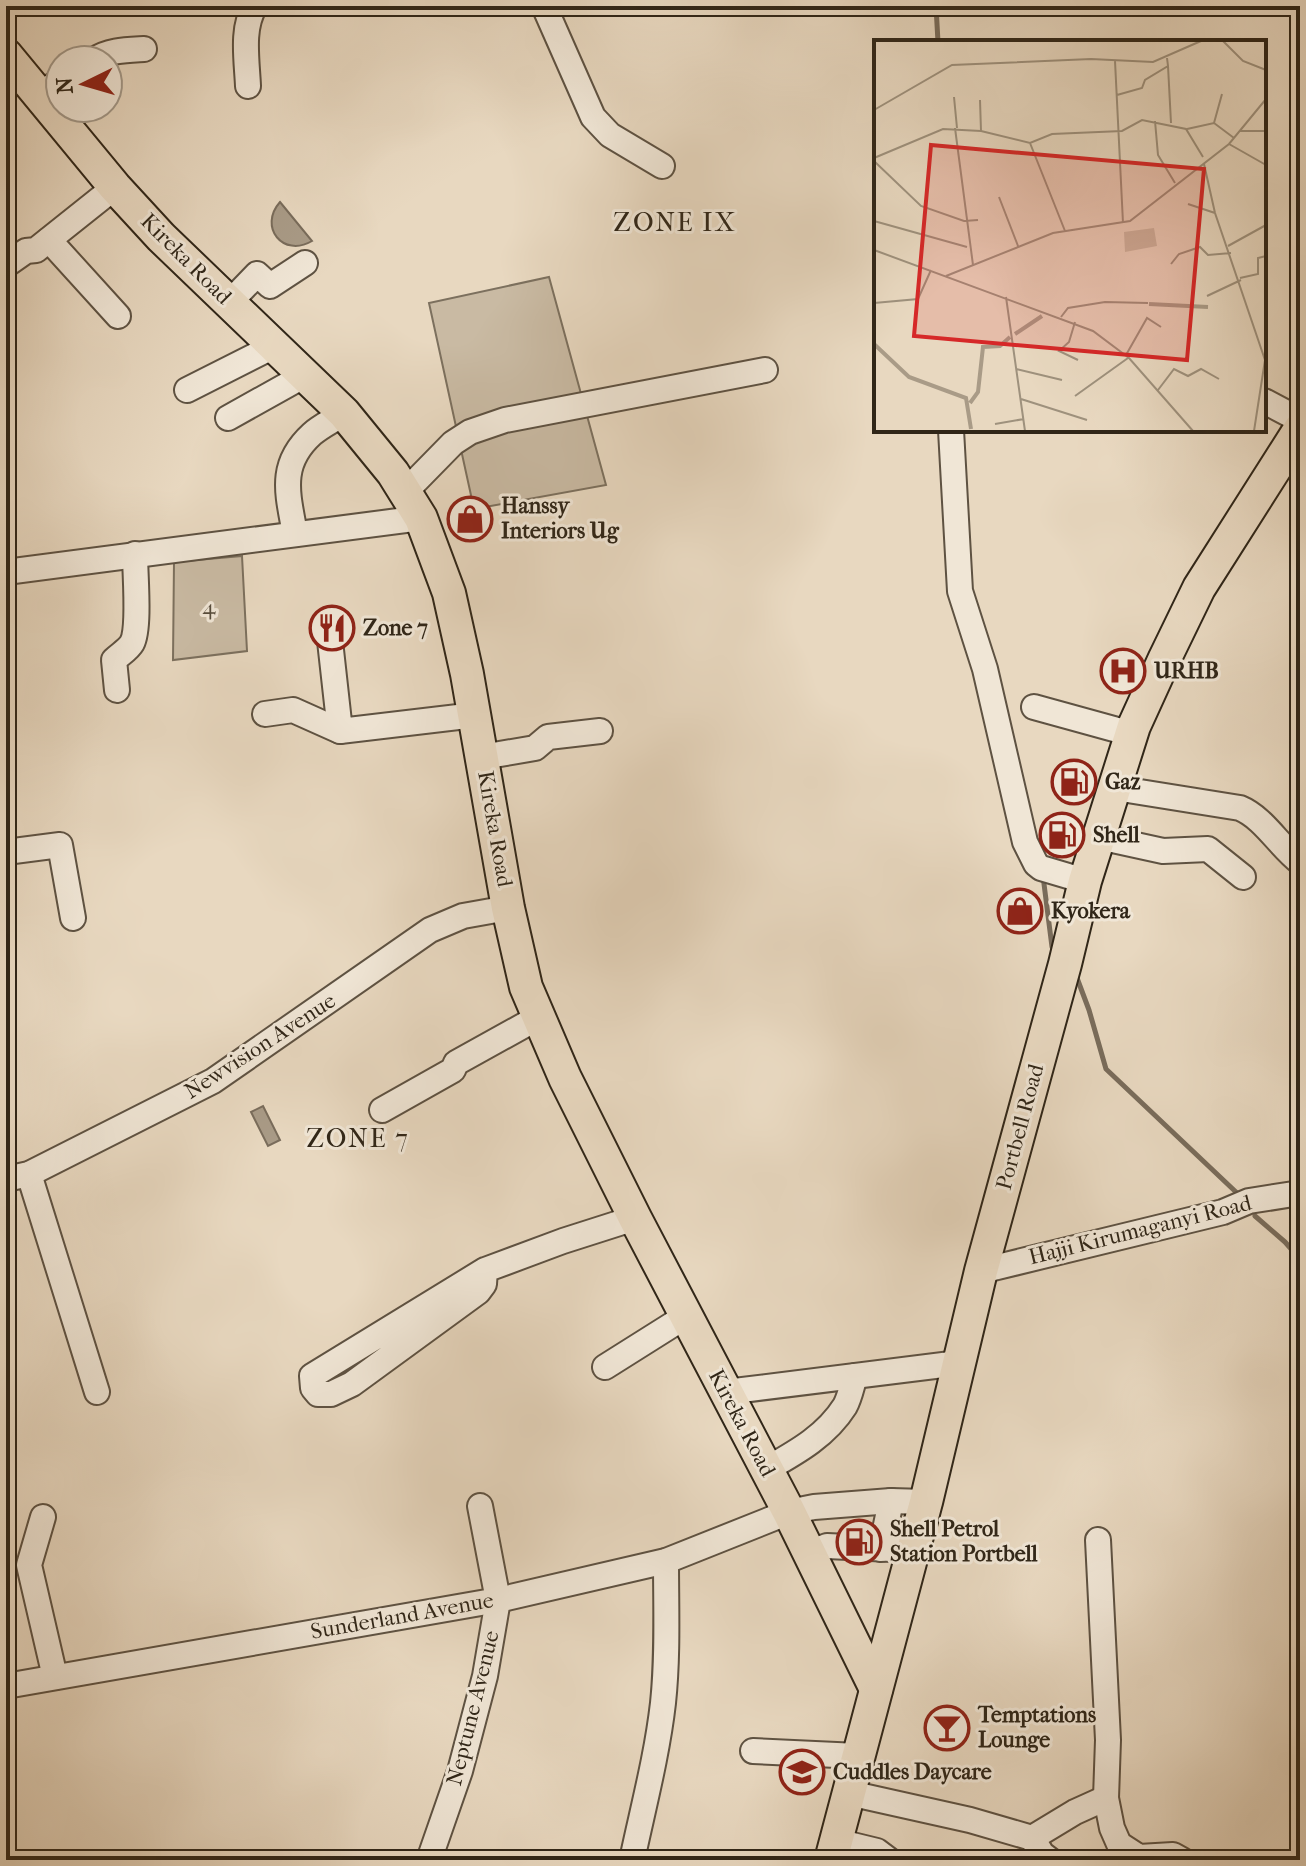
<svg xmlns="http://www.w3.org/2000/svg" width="1306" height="1866" font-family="'IM FELL French Canon',serif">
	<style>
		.green { fill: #c9baa3; stroke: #7c705e; stroke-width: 2 }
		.water { fill: #a99b87; stroke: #796c5b; stroke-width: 2 }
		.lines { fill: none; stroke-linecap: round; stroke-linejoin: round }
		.stream { stroke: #796c5b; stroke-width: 5 }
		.minor-casing { stroke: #5e5242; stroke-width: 28 }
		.major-casing { stroke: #302618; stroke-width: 36 }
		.minor { stroke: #f0e6d6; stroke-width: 24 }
		.major { stroke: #e8d8c0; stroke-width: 32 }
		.labels { text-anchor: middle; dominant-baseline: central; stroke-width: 6; stroke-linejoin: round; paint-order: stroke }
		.street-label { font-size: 22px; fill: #302618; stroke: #f0e6d6 }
		.poi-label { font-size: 22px; font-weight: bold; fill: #302618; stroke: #f0e6d6; text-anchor: start }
		.park-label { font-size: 22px; font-style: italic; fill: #564b3b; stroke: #f0e6d6 }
		.quarter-label { font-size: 26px; letter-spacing: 2px; fill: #302618; stroke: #f0e6d6 }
		.inset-river { fill: none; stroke: #a99b87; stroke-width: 4 }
		.inset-road { fill: none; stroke: #9e917d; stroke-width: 2 }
		.view { fill: #d62828; fill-opacity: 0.15; stroke: #d62828; stroke-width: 4 }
		.inset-edge { fill: none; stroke: #302618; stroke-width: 4 }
	</style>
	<rect width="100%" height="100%" fill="#e8d8c0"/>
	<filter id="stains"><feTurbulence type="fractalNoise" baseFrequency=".0025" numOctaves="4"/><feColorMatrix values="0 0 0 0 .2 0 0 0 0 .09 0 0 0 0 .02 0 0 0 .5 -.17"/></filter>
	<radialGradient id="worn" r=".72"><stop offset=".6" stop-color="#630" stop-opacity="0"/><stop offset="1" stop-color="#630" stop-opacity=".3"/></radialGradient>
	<g class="green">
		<path d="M 549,277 L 606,485 L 474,509 L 429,303 Z"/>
		<path d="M 242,556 L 247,651 L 173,660 L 174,562 Z"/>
	</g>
	<g class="water">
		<path d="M 280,202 L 312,241 C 283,258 258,227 280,202 Z"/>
		<path d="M 263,1106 L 280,1140 L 268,1146 L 251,1112 Z"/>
	</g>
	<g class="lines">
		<g class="stream">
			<path d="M 936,6 L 938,42"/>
			<path d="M 1043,876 L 1052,947"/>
			<path d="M 1077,978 L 1089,1010 L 1106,1069 L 1237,1193"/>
			<path d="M 1255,1216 L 1285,1242 L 1300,1259"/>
		</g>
		<g class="minor-casing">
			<g id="minor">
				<path d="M 544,6 L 593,117 L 610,135 L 662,166"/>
				<path d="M 94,60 C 109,50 126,50 144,49"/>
				<path d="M 248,86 C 247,61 241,28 255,6"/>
				<path d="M 39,95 L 60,81"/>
				<path d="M 49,240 L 118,316"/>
				<path d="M 6,265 L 26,251 L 36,250 L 115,187"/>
				<path d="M 229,303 L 257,274 L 270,286 L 305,263"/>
				<path d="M 187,390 L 274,346"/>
				<path d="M 1264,401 L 1300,420"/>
				<path d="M 228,418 L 305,375"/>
				<path d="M 951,430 L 960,591 L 985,669 L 1025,842 L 1036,864 L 1041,868 L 1085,881"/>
				<path d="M 405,492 L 453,443 L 470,432 L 505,420 L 765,370"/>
				<path d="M 295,534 C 288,494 278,465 312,434 C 321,426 334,420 344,413"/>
				<path d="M 6,572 L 421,518"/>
				<path d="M 330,641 L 340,731 L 475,715"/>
				<path d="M 117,690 L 114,660 C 120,654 128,650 132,643 C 140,628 135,574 135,554"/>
				<path d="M 1034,707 L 1132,734"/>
				<path d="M 265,714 L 293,710 L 340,731"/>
				<path d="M 482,757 L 535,748 L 548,737 L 600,731"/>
				<path d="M 1115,788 L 1240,808 C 1264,818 1279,846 1300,862"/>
				<path d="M 1099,837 L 1163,851 L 1208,849 L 1243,877"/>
				<path d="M 6,852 L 60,845 L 73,918"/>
				<path d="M 382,1110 L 453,1070 L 456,1063 L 539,1017"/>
				<path d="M 29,1174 L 97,1392"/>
				<path d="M 6,1179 L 29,1174 L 213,1081 L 430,930 L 463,916 L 508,908"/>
				<path d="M 485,1270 L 484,1284 L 478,1292 L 352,1384 L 331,1394 L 318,1394 L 313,1388 L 312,1376 L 485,1270 L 563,1241 L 635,1218"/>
				<path d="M 981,1271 L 1223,1212 L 1249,1201 L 1300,1193"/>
				<path d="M 605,1367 L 686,1316"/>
				<path d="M 726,1392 L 959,1363"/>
				<path d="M 767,1469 C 797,1452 826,1436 845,1406 C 850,1397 852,1385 855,1376"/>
				<path d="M 43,1517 L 29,1565 L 55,1677"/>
				<path d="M 1098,1540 L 1108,1740 L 1106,1798 L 1112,1828 L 1119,1844 L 1139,1857 L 1173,1855 L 1182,1860"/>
				<path d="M 881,1549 L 891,1501"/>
				<path d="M 809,1553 L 827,1546 L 913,1550"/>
				<path d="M 6,1686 L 498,1600 L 666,1561 L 789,1512 L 814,1507 L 891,1501 L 926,1502"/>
				<path d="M 753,1751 L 858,1756"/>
				<path d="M 849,1793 L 970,1820 L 1032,1838 L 1042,1854 L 1050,1860"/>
				<path d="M 1032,1838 L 1075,1812 L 1106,1798"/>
				<path d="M 836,1841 L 877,1851 L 889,1860"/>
				<path d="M 429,1860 L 460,1771 L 485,1676 L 498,1600 L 480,1506"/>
				<path d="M 632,1860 C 643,1808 657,1756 663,1703 C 668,1656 666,1608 666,1561"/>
			</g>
		</g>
		<g class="major-casing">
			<g id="major">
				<path d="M 6,55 L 115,187 L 161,237 L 344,413 L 393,473 L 421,518 L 449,593 L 467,674 L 508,908 L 526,987 L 565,1078 L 635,1218 L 789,1512 L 876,1689"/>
				<path d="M 831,1860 L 926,1502 L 981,1271 L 1065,964 L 1085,881 L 1134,726 L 1165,658 L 1199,588 L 1300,429"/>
			</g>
		</g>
		<use href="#minor" class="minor"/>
		<use href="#major" class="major"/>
	</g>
	<defs>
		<g id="shop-ring" transform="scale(2.3)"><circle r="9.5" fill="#f0e6d6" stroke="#8f2418" stroke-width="1.5"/><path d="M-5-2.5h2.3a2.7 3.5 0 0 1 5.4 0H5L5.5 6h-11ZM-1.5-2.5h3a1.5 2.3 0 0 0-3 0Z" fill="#8f2418"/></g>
		<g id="restaurant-ring" transform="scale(2.3)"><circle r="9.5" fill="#f0e6d6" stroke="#8f2418" stroke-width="1.5"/><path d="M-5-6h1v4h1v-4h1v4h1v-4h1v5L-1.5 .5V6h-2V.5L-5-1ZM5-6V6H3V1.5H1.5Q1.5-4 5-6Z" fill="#8f2418"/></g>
		<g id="hospital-ring" transform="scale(2.3)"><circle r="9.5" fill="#f0e6d6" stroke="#8f2418" stroke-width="1.5"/><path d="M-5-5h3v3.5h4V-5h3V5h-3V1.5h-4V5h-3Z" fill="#8f2418"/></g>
		<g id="fuel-ring" transform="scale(2.3)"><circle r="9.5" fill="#f0e6d6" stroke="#8f2418" stroke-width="1.5"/><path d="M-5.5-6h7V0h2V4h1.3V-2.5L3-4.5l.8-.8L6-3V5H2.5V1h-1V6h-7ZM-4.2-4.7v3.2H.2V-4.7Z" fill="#8f2418"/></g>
		<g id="bar-ring" transform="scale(2.3)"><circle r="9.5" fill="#f0e6d6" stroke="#8f2418" stroke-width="1.5"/><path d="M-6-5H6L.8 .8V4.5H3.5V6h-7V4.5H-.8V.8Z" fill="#8f2418"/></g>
		<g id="school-ring" transform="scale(2.3)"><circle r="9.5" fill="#f0e6d6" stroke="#8f2418" stroke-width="1.5"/><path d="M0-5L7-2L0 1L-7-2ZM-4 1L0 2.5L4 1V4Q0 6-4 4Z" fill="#8f2418"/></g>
	</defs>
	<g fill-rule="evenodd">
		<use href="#shop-ring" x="470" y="519"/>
		<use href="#restaurant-ring" x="332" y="628"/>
		<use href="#hospital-ring" x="1123" y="671"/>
		<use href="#fuel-ring" x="1074" y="782"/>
		<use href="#fuel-ring" x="1062" y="835"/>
		<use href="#shop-ring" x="1020" y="911"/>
		<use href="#fuel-ring" x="859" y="1542"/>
		<use href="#bar-ring" x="947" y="1728"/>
		<use href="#school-ring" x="802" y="1772"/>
	</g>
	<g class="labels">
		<g class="street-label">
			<text transform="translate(186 259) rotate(45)">Kireka Road</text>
			<text transform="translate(495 829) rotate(80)">Kireka Road</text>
			<text transform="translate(260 1046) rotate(-33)">Newvision Avenue</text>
			<text transform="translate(1020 1127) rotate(-75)">Portbell Road</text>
			<text transform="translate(1140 1230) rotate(-14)">Hajji Kirumaganyi Road</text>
			<text transform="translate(742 1423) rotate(62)">Kireka Road</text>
			<text transform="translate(402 1616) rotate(-10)">Sunderland Avenue</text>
			<text transform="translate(473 1708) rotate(-76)">Neptune Avenue</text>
		</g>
		<g class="poi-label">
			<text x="501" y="506">Hanssy<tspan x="501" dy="25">Interiors Ug</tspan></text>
			<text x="363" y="628">Zone 7</text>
			<text x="1154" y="671">URHB</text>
			<text x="1105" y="782">Gaz</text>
			<text x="1093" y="835">Shell</text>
			<text x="1051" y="911">Kyokera</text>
			<text x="890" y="1529">Shell Petrol<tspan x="890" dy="25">Station Portbell</tspan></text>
			<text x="978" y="1715">Temptations<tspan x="978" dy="25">Lounge</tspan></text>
			<text x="833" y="1772">Cuddles Daycare</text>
		</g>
		<g class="park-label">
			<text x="209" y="607">4</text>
		</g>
		<g class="quarter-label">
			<text x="675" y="222">ZONE IX</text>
			<text x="358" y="1138">ZONE 7</text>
		</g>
	</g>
	<g transform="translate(874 40)">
		<rect width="392" height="392" fill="#e8d8c0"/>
		<path d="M 280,188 L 283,206 L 251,212 L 250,192 Z" fill="#c9baa3"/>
		<path class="inset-river" d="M 275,264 L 334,267M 141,294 L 168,276M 0,304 L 35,337 L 92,358 L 97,389M 96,363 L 104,352 L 109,307 L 126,306 L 136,297"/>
		<path class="inset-road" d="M 349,1 L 369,21 L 392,30M 241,21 L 249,183M 294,26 L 297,83M 243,55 L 268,48 L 271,40 L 294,26 L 293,18M 80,57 L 83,88M 106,60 L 107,91M 0,70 L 78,25 L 217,19 L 279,22 L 327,1M 281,81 L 284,115 L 301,143M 340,83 L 348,54M 81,88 L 99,225M 313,89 L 340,83 L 360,98M 365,91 L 392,91M 156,103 L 191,191M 355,104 L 392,125M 0,118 L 69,89 L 107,91 L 156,103 L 178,94 L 248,91 L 268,80 L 312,89 L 329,117M 0,121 L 47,166 L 90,181 L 104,180M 330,124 L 341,173 L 391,320 L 380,391M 125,157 L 144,206M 314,164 L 341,173M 0,181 L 93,207M 354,206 L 392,185M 0,210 L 219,291 L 255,318 L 319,391M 297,224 L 305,214 L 326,207 L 334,215 L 357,213M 72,236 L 179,193 L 256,181 L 355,104 L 392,59M 366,238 L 384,234 L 384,218 L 392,216M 333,256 L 367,240M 132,257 L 151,391M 0,263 L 44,259 L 57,230M 187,277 L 194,268 L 231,262 L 274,263M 201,282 L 195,302 L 185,311 L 204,320M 252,315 L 273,278 L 287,287M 142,329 L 188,340M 284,350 L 300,329 L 314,336 L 327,329 L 345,339M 201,356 L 254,318M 147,359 L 213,380M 121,384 L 150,379"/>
		<path class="view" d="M 57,105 L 330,129 L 313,320 L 40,296 Z"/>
		<rect width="392" height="392" class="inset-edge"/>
	</g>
	<rect width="1306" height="1866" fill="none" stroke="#e8d8c0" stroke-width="32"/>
	<rect x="8" y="8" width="1290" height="1850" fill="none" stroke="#302618" stroke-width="4"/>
	<rect x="16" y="16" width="1274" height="1834" fill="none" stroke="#302618" stroke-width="2"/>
	<g transform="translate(84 84) rotate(265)"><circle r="38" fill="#f0e6d6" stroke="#a3998a" stroke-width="2"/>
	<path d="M0-6L14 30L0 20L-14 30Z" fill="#8f2418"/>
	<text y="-12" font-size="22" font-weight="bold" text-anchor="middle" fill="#302618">N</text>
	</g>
	<rect width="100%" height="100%" filter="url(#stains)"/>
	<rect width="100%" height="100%" fill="url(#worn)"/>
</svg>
